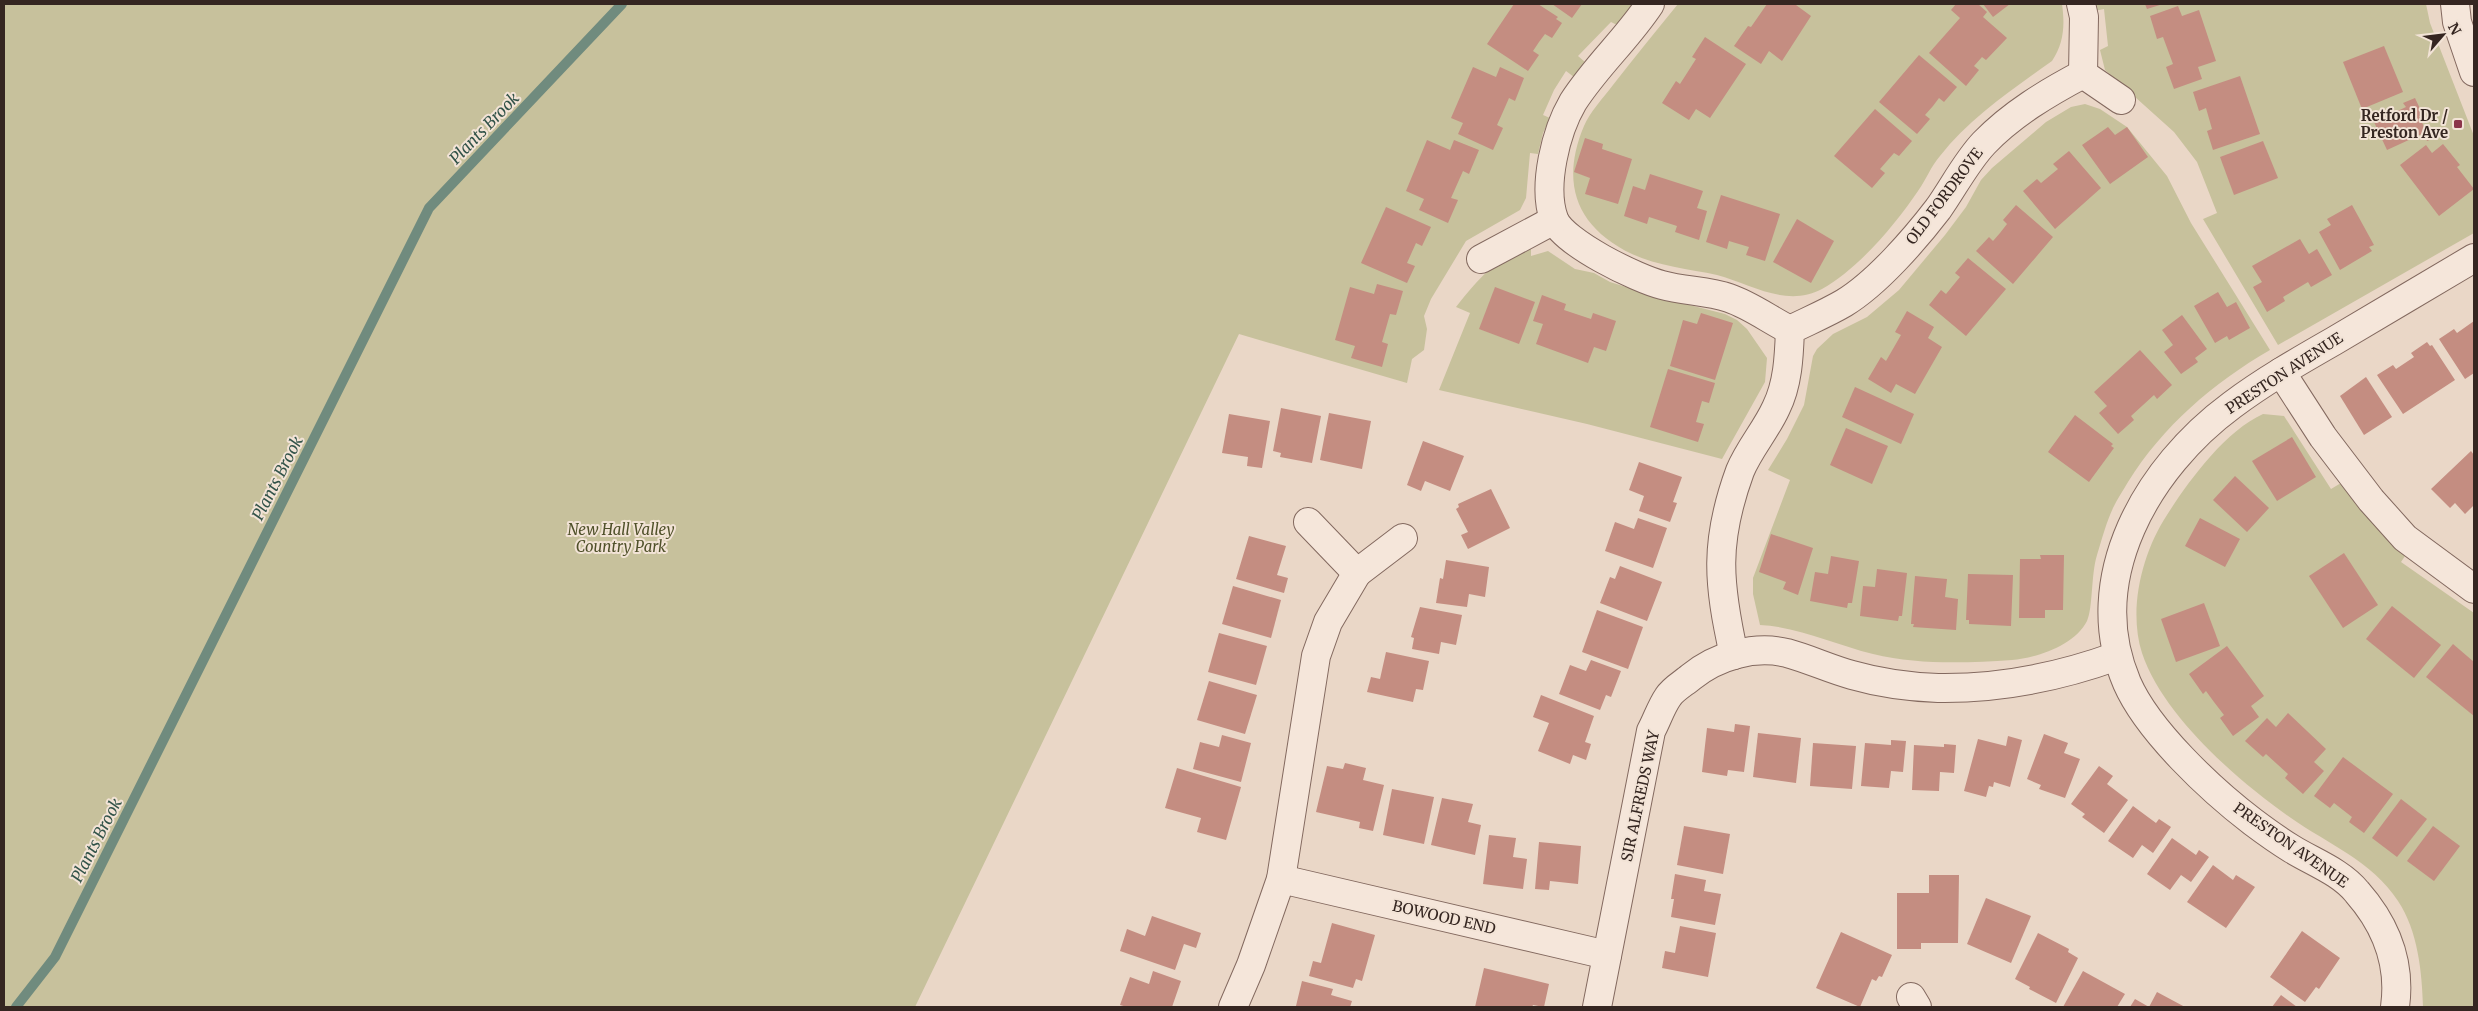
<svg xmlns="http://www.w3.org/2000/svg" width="2478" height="1011" font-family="Merriweather,serif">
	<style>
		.green { fill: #c7c19c }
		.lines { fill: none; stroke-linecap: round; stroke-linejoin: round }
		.stream { stroke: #708b7e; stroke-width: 10 }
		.building { fill: #c48d81 }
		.street-casing { stroke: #83695f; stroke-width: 30 }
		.street { stroke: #f5e6da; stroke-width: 28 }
		.poi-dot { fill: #8c354b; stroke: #f2e3d6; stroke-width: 2 }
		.labels { text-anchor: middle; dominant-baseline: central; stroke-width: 4; stroke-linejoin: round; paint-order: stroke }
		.poi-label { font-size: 15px; font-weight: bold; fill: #352621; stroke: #f2e3d6; text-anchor: end }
		.street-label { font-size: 15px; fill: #352621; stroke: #f2e3d6 }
		.park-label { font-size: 15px; font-style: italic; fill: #4f5029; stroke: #f2e3d6 }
		.water-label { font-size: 16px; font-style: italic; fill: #325349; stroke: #f2e3d6 }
	</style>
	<rect width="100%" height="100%" fill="#ead7c7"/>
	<g class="green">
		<path d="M 4,4 L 1634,4 L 1619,26 L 1611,22 L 1578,56 L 1585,62 L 1574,77 L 1566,71 L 1554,90 L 1543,115 L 1550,118 L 1543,133 L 1538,154 L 1530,153 L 1526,198 L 1520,210 L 1466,241 L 1431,299 L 1424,316 L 1427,329 L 1424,350 L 1412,359 L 1407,383 L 1239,334 L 915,1007 L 4,1007 Z"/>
		<path d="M 1678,4 L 2062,4 C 2065,25 2064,43 2052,61 C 2013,89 1970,118 1940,156 C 1931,166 1926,180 1918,191 C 1895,225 1858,269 1822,289 C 1786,308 1751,284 1717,275 C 1690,269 1657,266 1632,254 C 1576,227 1560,183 1584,126 C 1590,112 1603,98 1613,85 C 1634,58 1656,31 1678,4 Z"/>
		<path d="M 2094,4 L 2426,4 L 2430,23 L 2474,136 L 2474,233 L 2278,345 L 2203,219 L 2217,213 L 2197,162 L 2174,132 L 2105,70 L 2100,50 L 2108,46 L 2104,9 L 2094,11 Z"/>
		<path d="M 2085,104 L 2100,109 L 2127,127 L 2167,176 L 2191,223 L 2270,350 C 2213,383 2163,426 2128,482 C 2123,491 2117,499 2113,508 C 2106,523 2102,539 2097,555 C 2091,574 2093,608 2087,621 C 2075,645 2037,658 2012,660 C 1966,663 1919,665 1873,654 C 1836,645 1799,627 1760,625 L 1753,594 L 1753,578 L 1790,480 L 1768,470 L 1787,439 L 1804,405 L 1813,356 L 1817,349 L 1833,334 L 1867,317 L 1899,290 L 1945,235 L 1966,207 L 1981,180 L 1992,168 L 2046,122 L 2071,107 Z"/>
		<path d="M 1531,244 L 1531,256 L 1548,251 L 1575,269 L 1594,273 L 1610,282 L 1658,297 L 1725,314 L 1737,320 L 1747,329 L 1767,358 L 1765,382 L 1722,459 L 1587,424 L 1439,390 L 1470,313 L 1456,307 C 1483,273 1492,264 1531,244 Z"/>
		<path d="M 2263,414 L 2284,416 L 2331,489 L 2341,483 L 2391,542 L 2405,556 L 2401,562 L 2474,613 L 2474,1007 L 2423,1007 C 2422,972 2418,931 2398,901 C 2372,861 2328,844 2291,818 C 2238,781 2163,716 2142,653 C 2128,609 2142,553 2167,515 C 2188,482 2225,431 2263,414 Z"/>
	</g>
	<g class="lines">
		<path class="stream" d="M 16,1007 L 55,957 L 429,208 L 622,4"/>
	</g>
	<g class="building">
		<path d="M 1514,4 L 1538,4 L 1558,17 L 1556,19 L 1562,23 L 1552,38 L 1545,34 L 1539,42 L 1533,51 L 1539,55 L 1528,71 L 1487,44 Z"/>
		<path d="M 1552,4 L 1582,4 L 1572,18 Z"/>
		<path d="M 1767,4 L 1797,4 L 1796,5 L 1811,16 L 1782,61 L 1769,51 L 1761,64 L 1734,46 L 1748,26 L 1751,27 Z"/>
		<path d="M 1956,4 L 1978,4 L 1987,12 L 1983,17 L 2007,38 L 1986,60 L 1982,57 L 1974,66 L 1979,70 L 1966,86 L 1929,53 L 1960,18 L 1951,10 Z"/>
		<path d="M 1983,4 L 2010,4 L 1993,17 Z"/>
		<path d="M 2145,4 L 2163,4 L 2147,9 Z"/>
		<path d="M 2178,6 L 2182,16 L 2199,10 L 2216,61 L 2198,67 L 2202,79 L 2174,89 L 2166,67 L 2173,64 L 2163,37 L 2157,39 L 2150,16 Z"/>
		<path d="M 1705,37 L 1746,64 L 1710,118 L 1696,109 L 1689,120 L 1662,103 L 1676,81 L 1680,84 L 1696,59 L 1692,57 Z"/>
		<path d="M 2384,46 L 2403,92 L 2362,109 L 2343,62 Z"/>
		<path d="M 1919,55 L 1957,87 L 1944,102 L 1939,98 L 1933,106 L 1925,115 L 1930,119 L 1917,134 L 1879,102 Z"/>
		<path d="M 1473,67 L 1496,77 L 1500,67 L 1524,78 L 1515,101 L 1509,98 L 1502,114 L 1497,125 L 1503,128 L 1493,150 L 1458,134 L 1463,123 L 1451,118 Z"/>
		<path d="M 2240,76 L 2260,134 L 2213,150 L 2207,131 L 2212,129 L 2206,108 L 2199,111 L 2193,92 Z"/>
		<path d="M 2415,98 L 2423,115 L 2419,116 L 2424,127 L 2429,125 L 2434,138 L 2427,141 L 2424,133 L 2387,150 L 2374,122 L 2406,107 L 2403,103 Z"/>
		<path d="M 1875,109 L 1912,141 L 1899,156 L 1894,153 L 1880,169 L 1885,173 L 1872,188 L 1834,156 Z"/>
		<path d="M 2108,127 L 2115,135 L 2127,127 L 2148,157 L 2110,184 L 2082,145 Z"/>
		<path d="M 1585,138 L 1603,144 L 1602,149 L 1632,159 L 1618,204 L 1585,194 L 1590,178 L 1574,172 Z"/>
		<path d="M 1427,140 L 1450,150 L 1454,140 L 1479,150 L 1469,174 L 1463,171 L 1451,198 L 1458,200 L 1448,223 L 1419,210 L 1424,199 L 1406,191 Z"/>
		<path d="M 2263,141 L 2278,178 L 2234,195 L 2220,157 Z"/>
		<path d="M 2443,144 L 2460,165 L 2457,167 L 2474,189 L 2439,216 L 2400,165 L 2426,145 L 2432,153 Z"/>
		<path d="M 2069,151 L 2101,188 L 2055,229 L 2023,191 L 2037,179 L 2041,183 L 2058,169 L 2053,164 Z"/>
		<path d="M 1650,174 L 1703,191 L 1697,208 L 1707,211 L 1699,240 L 1675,232 L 1677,226 L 1649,217 L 1647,224 L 1624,216 L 1633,186 L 1645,190 Z"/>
		<path d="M 1721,195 L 1780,214 L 1765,261 L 1746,255 L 1749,247 L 1729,241 L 1727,249 L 1706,242 Z"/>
		<path d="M 2016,205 L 2053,237 L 2013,284 L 1976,251 L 1989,237 L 1993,241 L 2000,233 L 2007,224 L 2003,220 Z"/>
		<path d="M 2352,205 L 2374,245 L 2369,247 L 2372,251 L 2340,270 L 2319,232 L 2331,225 L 2327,219 Z"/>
		<path d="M 1386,207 L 1431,227 L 1422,246 L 1416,243 L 1407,263 L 1415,266 L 1407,283 L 1361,263 Z"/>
		<path d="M 1797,219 L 1834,241 L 1811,283 L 1773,262 Z"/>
		<path d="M 2300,239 L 2309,254 L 2317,249 L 2332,275 L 2311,287 L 2308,282 L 2283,297 L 2285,301 L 2267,312 L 2253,287 L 2262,282 L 2252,266 Z"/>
		<path d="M 1968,258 L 2006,289 L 1966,336 L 1929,305 L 1941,290 L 1946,294 L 1960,277 L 1955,273 Z"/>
		<path d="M 1377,284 L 1403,291 L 1396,315 L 1390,314 L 1382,342 L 1388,344 L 1382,367 L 1351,358 L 1355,346 L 1335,340 L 1350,287 L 1374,294 Z"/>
		<path d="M 1495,287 L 1535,302 L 1519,344 L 1479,329 Z"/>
		<path d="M 2218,292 L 2227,307 L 2236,302 L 2250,328 L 2229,340 L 2227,336 L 2215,343 L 2194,306 Z"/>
		<path d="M 1542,295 L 1566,304 L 1564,310 L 1591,319 L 1593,313 L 1616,321 L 1606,351 L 1594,347 L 1588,363 L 1536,344 L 1543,324 L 1533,321 Z"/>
		<path d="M 1907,311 L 1934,327 L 1928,338 L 1942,347 L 1915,394 L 1896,384 L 1891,393 L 1868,379 L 1881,357 L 1886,361 L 1901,335 L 1895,332 Z"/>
		<path d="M 1701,313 L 1733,323 L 1715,380 L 1670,366 L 1683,320 L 1697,324 Z"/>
		<path d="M 2182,315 L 2207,349 L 2195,358 L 2198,362 L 2181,374 L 2164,352 L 2173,345 L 2162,330 Z"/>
		<path d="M 2474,321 L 2474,373 L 2465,379 L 2439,339 L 2454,329 L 2457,333 Z"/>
		<path d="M 2427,342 L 2430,346 L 2432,345 L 2455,380 L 2403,414 L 2377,375 L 2393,365 L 2396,369 L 2414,357 L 2411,353 Z"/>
		<path d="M 2140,350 L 2172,385 L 2157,399 L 2154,395 L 2131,416 L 2134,420 L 2118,434 L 2099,413 L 2107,406 L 2094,392 Z"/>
		<path d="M 1668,369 L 1715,383 L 1709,403 L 1702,401 L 1696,422 L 1704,424 L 1698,442 L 1650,427 Z"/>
		<path d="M 2366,377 L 2392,417 L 2364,435 L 2340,396 Z"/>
		<path d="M 1855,387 L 1914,414 L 1901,444 L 1842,417 Z"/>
		<path d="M 1281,408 L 1321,416 L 1312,463 L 1280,457 L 1281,453 L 1273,451 Z"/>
		<path d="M 1329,413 L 1371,421 L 1362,469 L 1320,460 Z"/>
		<path d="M 1229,414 L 1270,421 L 1262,468 L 1247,466 L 1248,457 L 1222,453 Z"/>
		<path d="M 2075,415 L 2113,444 L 2111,446 L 2114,448 L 2089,482 L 2048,452 Z"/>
		<path d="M 1846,428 L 1888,446 L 1872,484 L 1830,465 Z"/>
		<path d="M 2292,437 L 2316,477 L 2277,501 L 2252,461 Z"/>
		<path d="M 1423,441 L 1464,456 L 1450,491 L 1425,481 L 1421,491 L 1407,485 Z"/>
		<path d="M 2471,451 L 2474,455 L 2474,505 L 2465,514 L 2455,503 L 2450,508 L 2431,489 Z"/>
		<path d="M 1639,462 L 1682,477 L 1673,502 L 1677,503 L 1670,522 L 1639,511 L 1644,496 L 1629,490 Z"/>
		<path d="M 2235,476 L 2269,508 L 2247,532 L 2213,500 Z"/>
		<path d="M 1491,489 L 1510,528 L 1468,549 L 1461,535 L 1468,532 L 1456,509 L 1459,507 L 1458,504 Z"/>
		<path d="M 1638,518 L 1667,528 L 1653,568 L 1605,551 L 1615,522 L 1634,529 Z"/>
		<path d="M 2200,518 L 2240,539 L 2225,567 L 2185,546 Z"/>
		<path d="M 1771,534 L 1813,548 L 1798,595 L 1783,589 L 1786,582 L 1759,572 Z"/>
		<path d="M 1249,536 L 1286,546 L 1277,575 L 1288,578 L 1284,593 L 1236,579 Z"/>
		<path d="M 2344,553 L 2378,605 L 2343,628 L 2309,576 Z"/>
		<path d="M 2040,555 L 2064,555 L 2063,610 L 2045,610 L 2045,618 L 2019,618 L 2020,559 L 2041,559 Z"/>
		<path d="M 1831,556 L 1859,561 L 1852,603 L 1848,603 L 1847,608 L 1810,601 L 1815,572 L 1828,574 Z"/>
		<path d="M 1446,560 L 1489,567 L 1485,597 L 1469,594 L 1467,607 L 1436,603 L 1440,578 L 1443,579 Z"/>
		<path d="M 1620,566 L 1662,582 L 1647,621 L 1600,603 L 1610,577 L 1615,579 Z"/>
		<path d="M 1877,569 L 1907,573 L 1902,616 L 1899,616 L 1898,621 L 1860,616 L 1863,586 L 1875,587 Z"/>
		<path d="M 1968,574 L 2013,575 L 2011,626 L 1969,624 L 1969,620 L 1966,620 Z"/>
		<path d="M 1915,576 L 1947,579 L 1945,597 L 1958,599 L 1956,630 L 1913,627 L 1914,624 L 1911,624 Z"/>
		<path d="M 1233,586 L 1281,600 L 1271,638 L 1222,624 Z"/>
		<path d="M 2204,603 L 2220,646 L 2176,662 L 2161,619 Z"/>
		<path d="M 2392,606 L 2441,645 L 2414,678 L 2366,639 Z"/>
		<path d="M 1420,607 L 1462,615 L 1456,645 L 1441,642 L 1439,654 L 1412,649 L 1414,638 L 1411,637 Z"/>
		<path d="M 1597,610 L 1643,627 L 1628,669 L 1582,652 Z"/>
		<path d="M 1219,633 L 1267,646 L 1256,685 L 1208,672 Z"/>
		<path d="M 2453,644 L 2474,662 L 2474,716 L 2426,677 Z"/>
		<path d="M 2227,646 L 2264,696 L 2251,706 L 2259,717 L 2233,736 L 2220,718 L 2224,715 L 2214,702 L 2206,691 L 2203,694 L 2189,674 Z"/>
		<path d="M 1386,652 L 1429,661 L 1423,690 L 1416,689 L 1413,702 L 1367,692 L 1371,677 L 1380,679 Z"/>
		<path d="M 1591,660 L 1621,671 L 1611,697 L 1606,695 L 1600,710 L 1559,694 L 1570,665 L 1586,671 Z"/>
		<path d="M 1209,681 L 1257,695 L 1245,734 L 1197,720 Z"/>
		<path d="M 1541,695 L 1594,716 L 1585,742 L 1591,744 L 1586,760 L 1573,755 L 1570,764 L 1538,751 L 1549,723 L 1533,717 Z"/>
		<path d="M 2288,713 L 2326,749 L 2314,762 L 2324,771 L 2303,794 L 2285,778 L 2288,774 L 2266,754 L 2263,757 L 2245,741 L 2267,718 L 2276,727 Z"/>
		<path d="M 1735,724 L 1750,726 L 1744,772 L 1728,770 L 1727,776 L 1702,772 L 1707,728 L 1734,732 Z"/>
		<path d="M 1758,733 L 1801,738 L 1796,783 L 1753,777 Z"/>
		<path d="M 2044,734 L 2068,743 L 2064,753 L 2080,759 L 2065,798 L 2039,789 L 2041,785 L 2027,779 Z"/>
		<path d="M 1222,735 L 1251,743 L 1241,782 L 1193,769 L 1200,742 L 1219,747 Z"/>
		<path d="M 2008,736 L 2022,740 L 2010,787 L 1994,782 L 1993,787 L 1989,786 L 1986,797 L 1964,791 L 1978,739 L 2006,746 Z"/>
		<path d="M 1891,740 L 1906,741 L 1903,772 L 1891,771 L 1889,788 L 1861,786 L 1865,743 L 1891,745 Z"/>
		<path d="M 1813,743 L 1856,746 L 1852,789 L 1810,786 Z"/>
		<path d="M 1944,744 L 1956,745 L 1954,773 L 1940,772 L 1939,791 L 1912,790 L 1914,745 L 1944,747 Z"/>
		<path d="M 2343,757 L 2393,794 L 2364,833 L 2349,822 L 2352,817 L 2334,803 L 2330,808 L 2314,796 Z"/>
		<path d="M 1345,763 L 1366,768 L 1363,780 L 1384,785 L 1373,831 L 1359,828 L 1360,822 L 1316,812 L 1327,766 L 1343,769 Z"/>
		<path d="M 2099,766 L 2113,776 L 2107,784 L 2128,800 L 2104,833 L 2082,817 L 2085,814 L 2071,804 Z"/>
		<path d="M 1177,768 L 1241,787 L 1226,840 L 1197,832 L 1201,818 L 1165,808 Z"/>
		<path d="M 1392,789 L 1434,797 L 1424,844 L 1383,835 Z"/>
		<path d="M 1442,798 L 1473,804 L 1468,822 L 1481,825 L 1475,855 L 1431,845 Z"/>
		<path d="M 2401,799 L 2427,819 L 2397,857 L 2372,838 Z"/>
		<path d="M 2133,806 L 2156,823 L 2159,819 L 2171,827 L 2153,853 L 2142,845 L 2133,858 L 2108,841 Z"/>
		<path d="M 1684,826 L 1730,834 L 1723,874 L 1677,865 Z"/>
		<path d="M 2433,826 L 2460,846 L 2434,881 L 2407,861 Z"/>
		<path d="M 1489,835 L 1516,838 L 1513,857 L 1527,859 L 1523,889 L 1483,884 Z"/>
		<path d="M 2172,838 L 2196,855 L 2199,850 L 2209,857 L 2191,882 L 2181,875 L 2170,890 L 2147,874 Z"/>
		<path d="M 1539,842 L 1581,846 L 1578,884 L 1550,881 L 1549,890 L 1535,889 Z"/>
		<path d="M 2213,865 L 2233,880 L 2236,875 L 2255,887 L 2226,928 L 2187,902 Z"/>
		<path d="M 1675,874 L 1706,880 L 1704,891 L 1721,894 L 1715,925 L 1671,917 L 1674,899 L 1671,899 Z"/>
		<path d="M 1929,875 L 1959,875 L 1958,943 L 1921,943 L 1921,949 L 1897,949 L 1897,893 L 1929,893 Z"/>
		<path d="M 1986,898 L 2031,916 L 2011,963 L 1967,944 Z"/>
		<path d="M 1152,916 L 1201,933 L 1196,948 L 1184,944 L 1175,970 L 1120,951 L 1127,929 L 1145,936 Z"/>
		<path d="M 1332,923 L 1375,935 L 1362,981 L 1356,979 L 1353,988 L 1309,976 L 1313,961 L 1321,963 Z"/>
		<path d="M 1680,926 L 1716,933 L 1708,977 L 1662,968 L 1665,951 L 1675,953 Z"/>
		<path d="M 2302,931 L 2340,958 L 2319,989 L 2316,987 L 2305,1002 L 2270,977 Z"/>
		<path d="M 1841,932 L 1892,955 L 1882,977 L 1879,976 L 1876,981 L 1872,979 L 1860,1007 L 1816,988 Z"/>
		<path d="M 2038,933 L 2069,949 L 2068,952 L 2078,958 L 2056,1003 L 2029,989 L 2030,987 L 2015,979 Z"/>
		<path d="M 1484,968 L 1549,984 L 1544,1007 L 1533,1005 L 1532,1007 L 1475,1007 Z"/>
		<path d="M 1153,971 L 1181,981 L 1172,1007 L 1127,1007 L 1120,1005 L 1130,977 L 1149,984 Z"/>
		<path d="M 2083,971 L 2125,994 L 2117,1007 L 2063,1007 Z"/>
		<path d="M 1302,981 L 1333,989 L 1331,995 L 1352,1001 L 1350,1007 L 1296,1006 Z"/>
		<path d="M 2157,992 L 2185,1007 L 2130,1007 L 2135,999 L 2149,1007 Z"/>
		<path d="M 2281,995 L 2297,1007 L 2272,1007 Z"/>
	</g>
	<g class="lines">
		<g class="street-casing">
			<g id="street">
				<path d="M 1650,4 C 1627,39 1596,66 1573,102 C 1556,131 1542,186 1554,219 C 1563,243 1638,279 1662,285 C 1684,291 1708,291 1729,298 C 1750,305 1770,320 1790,330"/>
				<path d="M 2081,4 L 2084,17 L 2083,74 L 2121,100"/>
				<path d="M 2455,4 L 2457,22 L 2474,72"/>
				<path d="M 1481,259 L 1554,220"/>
				<path d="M 2281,372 L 2323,437 L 2371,500 L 2405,538 L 2474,589"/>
				<path d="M 1308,522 L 1357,573 L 1403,538"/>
				<path d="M 1734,655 C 1718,583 1714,542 1740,471 C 1749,449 1766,430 1776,408 C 1788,384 1789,356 1790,330 C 1808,321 1827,313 1844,303 C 1877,283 1915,239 1938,209 C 1953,188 1966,162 1984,143 C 2012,114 2047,93 2083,74"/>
				<path d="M 1281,879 L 1607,955"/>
				<path d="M 1911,997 L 1917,1007"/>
				<path d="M 1233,1007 L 1251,965 L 1281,879 L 1316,656 L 1328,622 L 1357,573"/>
				<path d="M 1597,1007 L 1651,731 C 1657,720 1661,707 1668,697 C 1673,689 1684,683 1691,677 C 1717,656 1754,645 1787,653 C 1809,659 1830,669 1852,675 C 1880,683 1910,687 1938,688 C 2000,689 2059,677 2117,656"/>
				<path d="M 2395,1007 C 2401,964 2386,925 2357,892 C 2341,872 2313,862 2292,849 C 2279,841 2265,831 2253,822 C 2211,790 2148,731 2127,683 C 2082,578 2148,467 2232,405 C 2264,381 2299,361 2334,341 C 2381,313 2427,286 2474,258"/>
			</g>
		</g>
		<use href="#street" class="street"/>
	</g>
	<rect class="poi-dot" x="2453" y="119" width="10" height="10" rx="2.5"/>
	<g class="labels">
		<g class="poi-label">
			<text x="2448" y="115">Retford Dr /<tspan x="2448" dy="17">Preston Ave</tspan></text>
		</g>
		<g class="street-label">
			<text transform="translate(1944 196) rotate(-53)">OLD FORDROVE</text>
			<text transform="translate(2284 373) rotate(-33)">PRESTON AVENUE</text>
			<text transform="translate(1640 796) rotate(-78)">SIR ALFREDS WAY</text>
			<text transform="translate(2291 845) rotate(35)">PRESTON AVENUE</text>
			<text transform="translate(1444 917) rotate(13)">BOWOOD END</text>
		</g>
		<g class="park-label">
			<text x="621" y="529">New Hall Valley<tspan x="621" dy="17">Country Park</tspan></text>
		</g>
		<g class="water-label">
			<text transform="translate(484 128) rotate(-46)">Plants Brook</text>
			<text transform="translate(277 478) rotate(-63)">Plants Brook</text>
			<text transform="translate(96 840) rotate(-63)">Plants Brook</text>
		</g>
	</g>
	<rect width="2478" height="1011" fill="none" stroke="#352621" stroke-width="10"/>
	<g transform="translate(2443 35) rotate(62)" stroke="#f2e3d6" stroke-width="4" paint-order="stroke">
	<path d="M0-4L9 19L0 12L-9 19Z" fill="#352621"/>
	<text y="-8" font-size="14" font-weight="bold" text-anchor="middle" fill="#352621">N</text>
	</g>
</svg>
